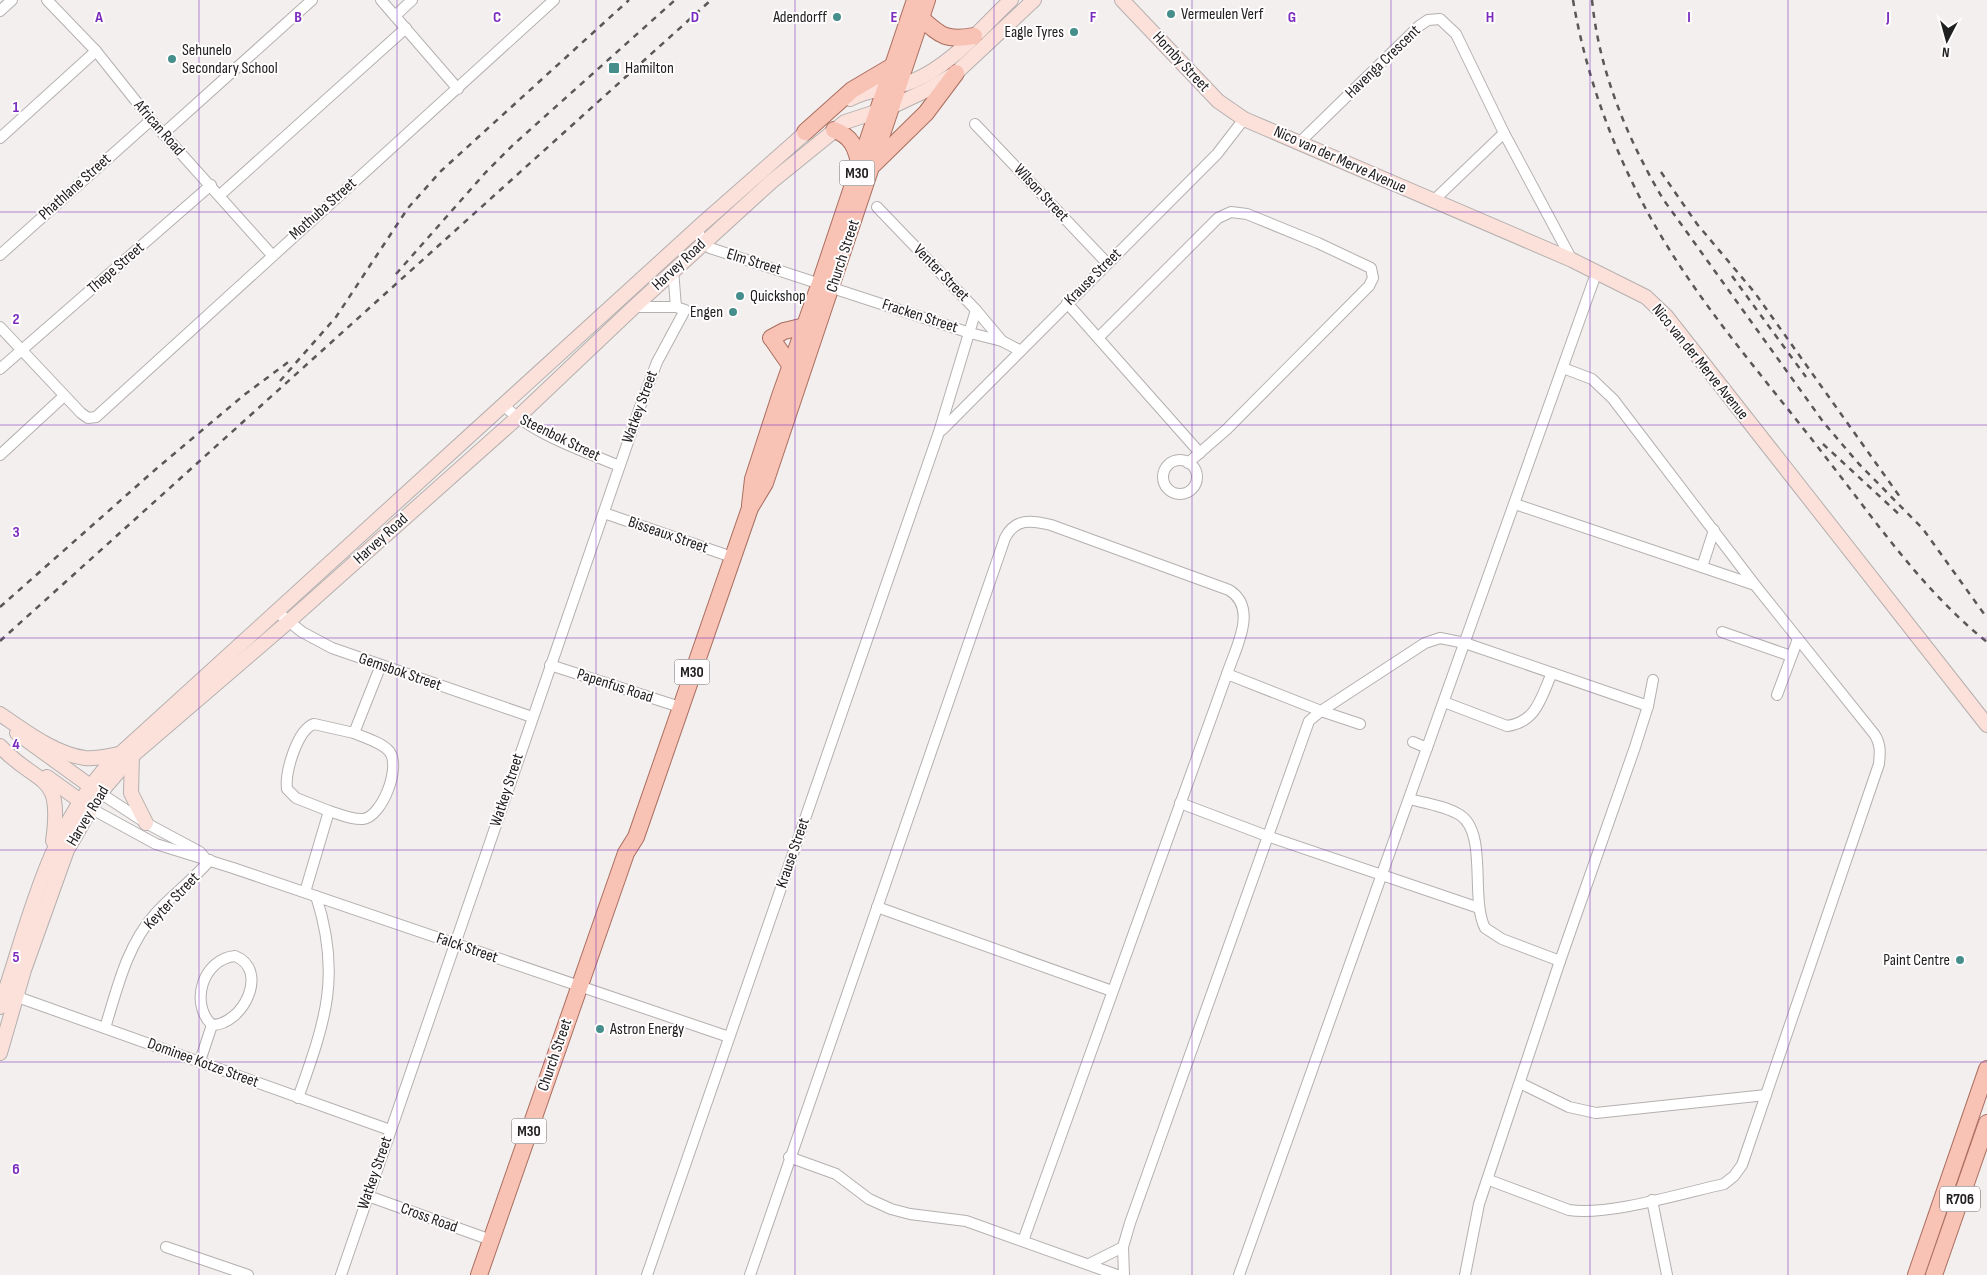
<svg xmlns="http://www.w3.org/2000/svg" width="1987" height="1275" font-family="'Sofia Sans Condensed',sans-serif">
	<style>
		.lines { fill: none; stroke-linecap: round; stroke-linejoin: round }
		.street-casing { stroke: #b4b0af; stroke-width: 12 }
		.secondary-casing { stroke: #b4b0af; stroke-width: 16 }
		.primary-casing { stroke: #aa6f60; stroke-width: 18 }
		.street { stroke: #fff; stroke-width: 10 }
		.secondary { stroke: #fce0da; stroke-width: 14 }
		.primary { stroke: #f8c2b5; stroke-width: 16 }
		.rail { stroke: #595857; stroke-width: 2.5; stroke-dasharray: 6 6; stroke-linecap: butt }
		.grid { fill: none; stroke: #7b2cbf; stroke-width: 1; stroke-opacity: 0.55 }
		.poi-dot { fill: #468e8b; stroke: #fffdfd; stroke-width: 2 }
		.labels { text-anchor: middle; dominant-baseline: central; stroke-width: 4; stroke-linejoin: round; paint-order: stroke }
		.shield { fill: #fffdfd; stroke: #646262; stroke-width: 1 }
		.shield-label { font-size: 15px; font-weight: bold; fill: #212020 }
		.poi-label { font-size: 16px; fill: #212020; stroke: #fffdfd; text-anchor: start }
		.street-label { font-size: 16px; fill: #212020; stroke: #fffdfd }
		.grid-label { font-size: 16px; text-anchor: middle; font-weight: bold; fill: #7b2cbf; stroke: #fffdfd; stroke-width: 4; stroke-linejoin: round; paint-order: stroke }
	</style>
	<rect width="100%" height="100%" fill="#f3efee"/>
	<g class="lines">
		<g class="street-casing">
			<g id="street">
				<path d="M 47,0 L 96,51 L 151,120 L 272,255"/>
				<path d="M 381,0 L 458,89"/>
				<path d="M 0,11 L 12,0"/>
				<path d="M 395,16 L 412,0"/>
				<path d="M 975,124 L 1107,263"/>
				<path d="M 1504,133 L 1572,260"/>
				<path d="M 163,134 L 312,0"/>
				<path d="M 0,138 L 96,51"/>
				<path d="M 1300,142 L 1419,26 L 1428,20 L 1440,19 L 1456,34 L 1504,133 L 1433,201"/>
				<path d="M 220,195 L 406,28"/>
				<path d="M 877,207 L 976,310 L 1002,341"/>
				<path d="M 697,229 L 703,243 L 710,248 L 970,333 L 1002,341 L 1019,350"/>
				<path d="M 0,255 L 151,120"/>
				<path d="M 673,270 L 676,307"/>
				<path d="M 1067,303 L 1200,453"/>
				<path d="M 0,327 L 81,413 L 88,418 L 96,417 L 554,0"/>
				<path d="M 1099,337 L 1218,218 L 1231,212 L 1247,214 L 1318,243 L 1371,268 L 1373,278 L 1369,286 L 1227,429 L 1188,463"/>
				<path d="M 0,369 L 211,185"/>
				<path d="M 503,405 C 535,435 579,449 619,466"/>
				<path d="M 942,430 L 1217,154 L 1244,119"/>
				<path d="M 0,455 L 64,396"/>
				<circle cx="1180" cy="477" r="17"/>
				<path d="M 1515,504 L 1755,585"/>
				<path d="M 604,513 L 732,557"/>
				<path d="M 1702,567 L 1714,530"/>
				<path d="M 276,611 L 302,632 L 332,648 L 532,717"/>
				<path d="M 1722,632 L 1791,656"/>
				<path d="M 550,665 L 680,707"/>
				<path d="M 1227,674 L 1321,711 L 1360,724"/>
				<path d="M 1777,695 L 1798,639"/>
				<path d="M 1444,702 L 1507,726 C 1537,722 1541,697 1552,673"/>
				<path d="M 1413,742 L 1427,748"/>
				<path d="M 100,793 L 146,823 L 200,852 L 205,858"/>
				<path d="M 1409,799 C 1425,803 1446,806 1460,815 C 1488,833 1470,899 1485,928 L 1502,939 L 1560,961"/>
				<path d="M 1180,803 L 1267,836 L 1479,908"/>
				<path d="M 90,808 L 156,844 L 233,868 L 729,1037"/>
				<path d="M 329,811 L 296,798 L 287,789 C 285,772 297,730 314,724 L 354,733"/>
				<path d="M 305,892 L 329,811 C 339,814 352,820 363,819 C 382,817 402,766 389,751 C 381,742 365,738 354,733 L 381,665"/>
				<path d="M 877,907 L 1112,991"/>
				<path d="M 235,956 C 270,970 243,1025 212,1025 C 189,1003 203,959 235,956 Z"/>
				<path d="M 12,995 L 390,1130"/>
				<path d="M 105,1028 C 117,989 127,945 155,914 C 172,895 193,880 210,860"/>
				<path d="M 200,1061 L 212,1025"/>
				<path d="M 1520,1083 L 1569,1107 L 1596,1113 L 1766,1095"/>
				<path d="M 298,1098 C 325,1022 342,976 316,896"/>
				<path d="M 789,1157 L 836,1174 L 869,1199 L 891,1209 L 910,1214 L 966,1221 L 1117,1275"/>
				<path d="M 1489,1180 L 1569,1210 C 1609,1216 1683,1193 1724,1184 L 1734,1176 L 1742,1165 L 1879,764 C 1880,753 1881,745 1875,735 L 1755,585 L 1613,399 L 1592,379 L 1563,368"/>
				<path d="M 368,1196 L 491,1240"/>
				<path d="M 1652,1200 L 1667,1275"/>
				<path d="M 166,1247 L 248,1275"/>
				<path d="M 1089,1264 L 1123,1247"/>
				<path d="M 341,1275 L 640,407 L 657,362 L 685,310 L 676,307 L 634,307"/>
				<path d="M 647,1275 L 939,432 L 976,310"/>
				<path d="M 750,1275 L 1005,538 C 1015,518 1031,520 1051,525 L 1229,590 C 1259,608 1235,649 1227,674 L 1023,1241"/>
				<path d="M 1124,1275 L 1123,1247 L 1130,1223 L 1309,721 L 1321,711 L 1425,643 L 1440,638 L 1465,643 L 1648,706"/>
				<path d="M 1239,1275 L 1597,271"/>
				<path d="M 1465,1275 L 1479,1204 L 1560,961 L 1635,747 L 1648,706 L 1653,680"/>
			</g>
		</g>
		<g class="secondary-casing">
			<g id="secondary">
				<path d="M 1122,0 L 1218,101 L 1244,119 L 1572,260 L 1646,297 L 1666,316 L 1987,725"/>
				<path d="M 850,99 C 870,88 892,90 913,81 C 952,65 981,28 1011,0"/>
				<path d="M 0,714 C 25,731 55,754 85,758 C 97,759 108,756 120,754"/>
				<path d="M 17,733 L 97,791"/>
				<path d="M 0,746 C 39,788 63,770 53,841"/>
				<path d="M 132,756 L 131,793 L 146,823"/>
				<path d="M 47,777 L 86,805"/>
				<path d="M 0,1007 C 30,919 45,837 108,765 L 702,224 L 812,127"/>
				<path d="M 0,1053 L 24,970 L 67,850 L 100,793 L 132,756 L 288,622 L 517,418 L 634,307 L 771,182 L 845,122 L 891,107 L 927,90 L 956,73 L 1034,0"/>
			</g>
		</g>
		<g class="primary-casing">
			<g id="primary">
				<path d="M 921,18 C 941,36 946,41 974,36"/>
				<path d="M 834,130 C 852,136 856,148 860,166"/>
				<path d="M 805,132 L 852,90 L 891,67"/>
				<path d="M 874,164 L 926,113 L 956,73"/>
				<path d="M 771,338 L 784,331 L 805,326"/>
				<path d="M 772,339 L 790,365"/>
				<path d="M 750,505 L 753,479 L 780,396 L 820,283 L 915,0"/>
				<path d="M 479,1275 L 626,853 L 636,837 L 750,508 L 765,483 L 927,0"/>
				<path d="M 1916,1275 L 1987,1069"/>
				<path d="M 1934,1275 L 1987,1123"/>
			</g>
		</g>
		<use href="#street" class="street"/>
		<use href="#secondary" class="secondary"/>
		<use href="#primary" class="primary"/>
		<g class="rail">
			<path d="M 1573,0 C 1587,81 1616,158 1657,229 C 1704,310 1767,381 1824,455 C 1875,520 1922,590 1987,642"/>
			<path d="M 1592,0 C 1599,71 1627,138 1663,199 L 1824,423 L 1859,464 L 1923,529 L 1987,618"/>
			<path d="M 1661,172 L 1697,224 L 1755,293 L 1900,497"/>
			<path d="M 396,274 L 486,172 L 513,145 L 675,0"/>
			<path d="M 1732,276 L 1806,377"/>
			<path d="M 280,381 L 336,317 L 408,208 L 441,171 L 629,0"/>
			<path d="M 1823,444 L 1902,517"/>
			<path d="M 0,607 L 156,469 L 244,395 L 291,360"/>
			<path d="M 0,641 L 711,0"/>
		</g>
	</g>
	<path class="grid" d="M 199,0 L 199,1275M 397,0 L 397,1275M 596,0 L 596,1275M 795,0 L 795,1275M 994,0 L 994,1275M 1192,0 L 1192,1275M 1391,0 L 1391,1275M 1590,0 L 1590,1275M 1788,0 L 1788,1275M 0,212 L 1987,212M 0,425 L 1987,425M 0,638 L 1987,638M 0,850 L 1987,850M 0,1062 L 1987,1062"/>
	<g class="poi-dot">
		<circle cx="1171" cy="14" r="5"/>
		<circle cx="837" cy="17" r="5"/>
		<circle cx="1074" cy="32" r="5"/>
		<circle cx="172" cy="59" r="5"/>
		<rect x="608" y="62" width="12" height="12" rx="2.5"/>
		<circle cx="740" cy="296" r="5"/>
		<circle cx="733" cy="312" r="5"/>
		<circle cx="1960" cy="960" r="5"/>
		<circle cx="600" cy="1029" r="5"/>
	</g>
	<g class="labels">
		<g class="shield">
			<rect x="839.5" y="160.5" width="35" height="25" rx="4"/>
			<rect x="674.5" y="659.5" width="35" height="25" rx="4"/>
			<rect x="511.5" y="1118.5" width="35" height="25" rx="4"/>
			<rect x="1940" y="1186.5" width="40" height="25" rx="4"/>
		</g>
		<g class="shield-label">
			<text x="857" y="173">M30</text>
			<text x="692" y="672">M30</text>
			<text x="529" y="1131">M30</text>
			<text x="1960" y="1199">R706</text>
		</g>
		<g class="poi-label">
			<text x="1181" y="14">Vermeulen Verf</text>
			<text x="827" y="17" text-anchor="end">Adendorff</text>
			<text x="1064" y="32" text-anchor="end">Eagle Tyres</text>
			<text x="182" y="50">Sehunelo<tspan x="182" dy="18">Secondary School</tspan></text>
			<text x="625" y="68">Hamilton</text>
			<text x="750" y="296">Quickshop</text>
			<text x="723" y="312" text-anchor="end">Engen</text>
			<text x="1950" y="960" text-anchor="end">Paint Centre</text>
			<text x="610" y="1029">Astron Energy</text>
		</g>
		<g class="street-label">
			<text transform="translate(1181 62) rotate(47)">Hornby Street</text>
			<text transform="translate(1383 62) rotate(-44)">Havenga Crescent</text>
			<text transform="translate(159 128) rotate(49)">African Road</text>
			<text transform="translate(1340 160) rotate(24)">Nico van der Merve Avenue</text>
			<text transform="translate(75 187) rotate(-42)">Phathlane Street</text>
			<text transform="translate(1041 193) rotate(47)">Wilson Street</text>
			<text transform="translate(323 209) rotate(-42)">Mothuba Street</text>
			<text transform="translate(843 256) rotate(-72)">Church Street</text>
			<text transform="translate(754 262) rotate(17)">Elm Street</text>
			<text transform="translate(679 265) rotate(-43)">Harvey Road</text>
			<text transform="translate(116 268) rotate(-41)">Thepe Street</text>
			<text transform="translate(941 273) rotate(46)">Venter Street</text>
			<text transform="translate(1093 277) rotate(-45)">Krause Street</text>
			<text transform="translate(920 316) rotate(18)">Fracken Street</text>
			<text transform="translate(1700 362) rotate(51)">Nico van der Merve Avenue</text>
			<text transform="translate(640 407) rotate(-70)">Watkey Street</text>
			<text transform="translate(560 438) rotate(26)">Steenbok Street</text>
			<text transform="translate(668 535) rotate(19)">Bisseaux Street</text>
			<text transform="translate(381 539) rotate(-42)">Harvey Road</text>
			<text transform="translate(400 672) rotate(19)">Gemsbok Street</text>
			<text transform="translate(615 686) rotate(18)">Papenfus Road</text>
			<text transform="translate(507 790) rotate(-72)">Watkey Street</text>
			<text transform="translate(88 816) rotate(-59)">Harvey Road</text>
			<text transform="translate(793 853) rotate(-71)">Krause Street</text>
			<text transform="translate(172 901) rotate(-46)">Keyter Street</text>
			<text transform="translate(467 948) rotate(19)">Falck Street</text>
			<text transform="translate(555 1055) rotate(-71)">Church Street</text>
			<text transform="translate(203 1063) rotate(20)">Dominee Kotze Street</text>
			<text transform="translate(375 1173) rotate(-71)">Watkey Street</text>
			<text transform="translate(429 1218) rotate(20)">Cross Road</text>
		</g>
	</g>
	<g class="grid-label">
		<text x="99" y="22">A</text>
		<text x="298" y="22">B</text>
		<text x="497" y="22">C</text>
		<text x="695" y="22">D</text>
		<text x="894" y="22">E</text>
		<text x="1093" y="22">F</text>
		<text x="1292" y="22">G</text>
		<text x="1490" y="22">H</text>
		<text x="1689" y="22">I</text>
		<text x="1888" y="22">J</text>
		<text x="16" y="112">1</text>
		<text x="16" y="324">2</text>
		<text x="16" y="537">3</text>
		<text x="16" y="749">4</text>
		<text x="16" y="962">5</text>
		<text x="16" y="1174">6</text>
	</g>
	<g transform="translate(1947 40) rotate(186)" stroke="#fffdfd" stroke-width="4" paint-order="stroke">
	<path d="M0-4L9 19L0 12L-9 19Z" fill="#212020"/>
	<text y="-8" font-size="14" font-weight="bold" text-anchor="middle" fill="#212020">N</text>
	</g>
</svg>
